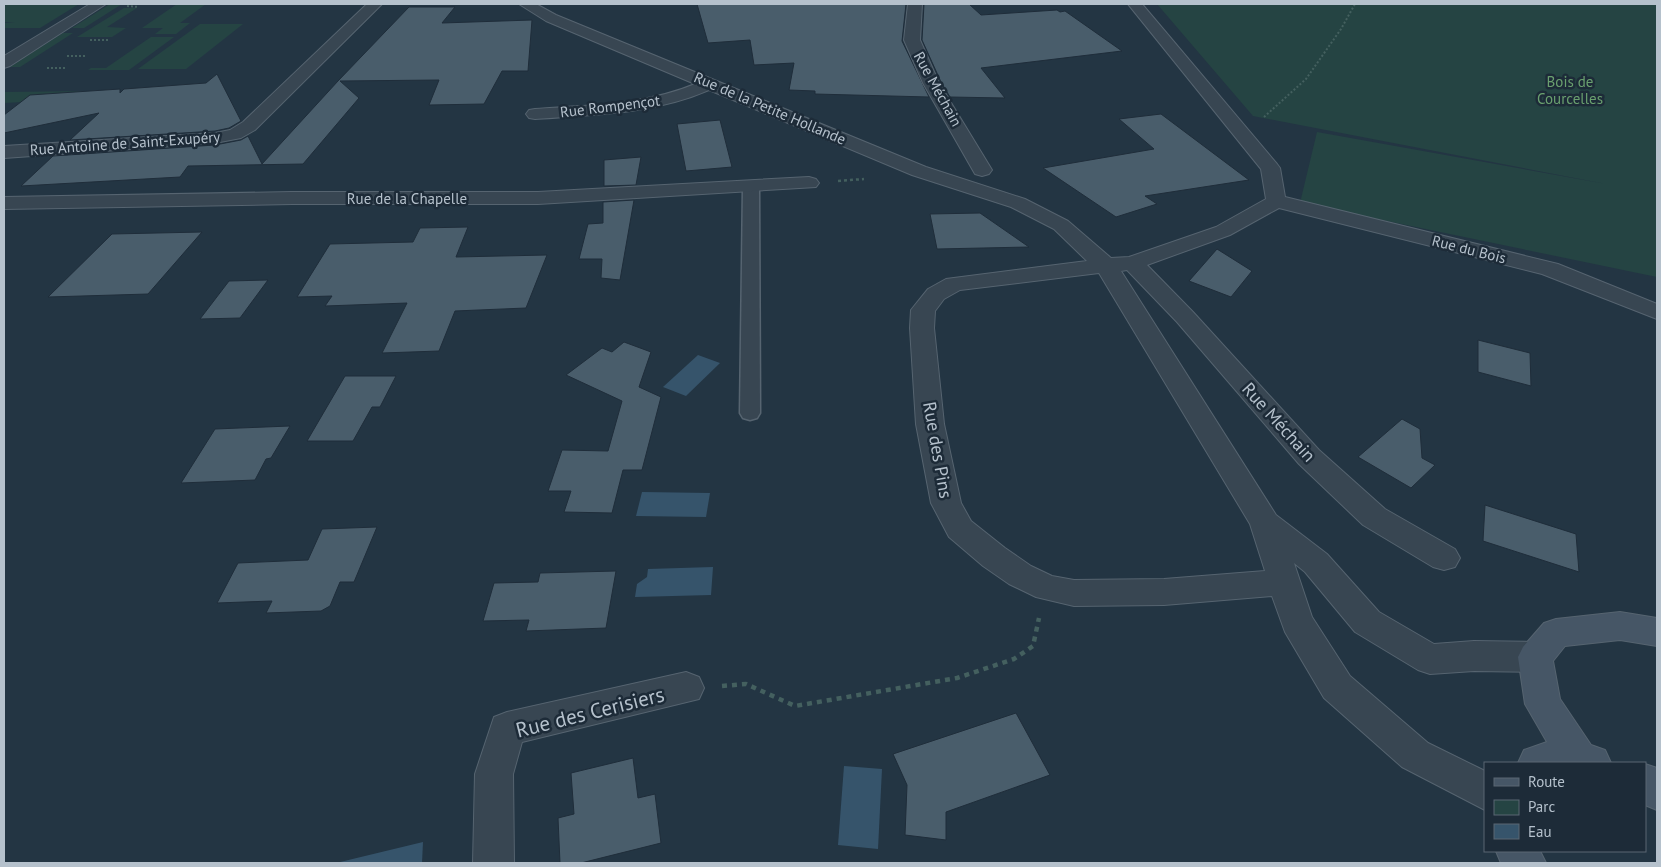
<svg xmlns="http://www.w3.org/2000/svg" width="1661" height="867" font-family="'PT Sans',sans-serif">
	<style>
		.green { fill: #254443 }
		.water { fill: #36546b }
		.building { fill: #495d6b; stroke: #1f2d3a }
		.lines { fill: none; stroke-linecap: round; stroke-linejoin: round }
		.lane-casing { stroke: #566470; stroke-width: 3 }
		.street-casing { stroke: #566470; stroke-width: 2 }
		.secondary-casing { stroke: #566470; stroke-width: 2 }
		.path-far2 { stroke: #44605f; stroke-width: 2; stroke-dasharray: 2 2; stroke-linecap: butt }
		.path-far1 { stroke: #44605f; stroke-width: 2.5; stroke-dasharray: 3 3; stroke-linecap: butt }
		.path { stroke: #44605f; stroke-width: 4.5; stroke-dasharray: 5 5; stroke-linecap: butt }
		.lane { fill: #384652; fill-rule: evenodd }
		.street { fill: #384652; fill-rule: evenodd }
		.secondary { fill: #465666; fill-rule: evenodd }
		.labels { text-anchor: middle; dominant-baseline: central; stroke-width: 5; stroke-linejoin: round; paint-order: stroke }
		.far-park-label { font-size: 15px; fill: #6aa06f; stroke: #1d2b38 }
		.far-street-label { font-size: 15px; fill: #b5c1cc; stroke: #1d2b38 }
		.street-label { font-size: 18px; fill: #b5c1cc; stroke: #1d2b38 }
		.near-street-label { font-size: 21px; fill: #b5c1cc; stroke: #1d2b38 }
	</style>
	<rect width="100%" height="100%" fill="#233543"/>
	<g class="green">
		<path d="M 4,4 L 79,4 L 40,28 L 4,28 L 4,23 L 15,22 L 4,22 Z"/>
		<path d="M 110,4 L 122,4 L 84,28 L 72,28 Z"/>
		<path d="M 177,4 L 206,4 L 180,23 L 190,23 L 176,34 L 155,34 L 163,28 L 142,28 Z"/>
		<path d="M 1157,4 L 1657,4 L 1657,277 L 1300,203 L 1317,132 L 1606,184 L 1253,116 Z"/>
		<path d="M 124,8 L 137,8 L 107,27 L 126,28 L 112,37 L 77,37 Z"/>
		<path d="M 200,24 L 243,24 L 186,69 L 138,69 Z"/>
		<path d="M 63,33 L 73,33 L 20,67 L 10,67 Z"/>
		<path d="M 151,37 L 174,37 L 129,70 L 88,70 L 91,68 L 106,68 Z"/>
		<path d="M 89,91 L 80,99 L 4,103 L 4,92 Z"/>
	</g>
	<g class="water">
		<path d="M 698,355 L 720,363 L 686,396 L 663,387 Z"/>
		<path d="M 642,492 L 710,493 L 706,517 L 636,516 Z"/>
		<path d="M 713,567 L 711,595 L 635,597 L 637,584 L 647,577 L 648,569 Z"/>
		<path d="M 844,766 L 882,769 L 878,849 L 838,845 Z"/>
		<path d="M 423,842 L 422,863 L 336,863 Z"/>
	</g>
	<g class="building">
		<path d="M 697,4 L 906,4 L 902,41 L 929,97 L 815,94 L 815,91 L 789,90 L 794,63 L 754,65 L 750,40 L 708,43 Z"/>
		<path d="M 924,4 L 969,4 L 981,15 L 1057,10 L 1060,12 L 1065,11 L 1122,51 L 981,68 L 1005,98 L 950,97 L 941,82 L 922,40 Z"/>
		<path d="M 409,7 L 455,7 L 442,23 L 532,20 L 528,71 L 502,71 L 484,104 L 429,105 L 439,80 L 340,81 L 359,98 L 303,164 L 188,166 L 180,177 L 21,186 L 53,156 L 215,145 L 241,140 L 248,136 L 262,164 L 338,81 Z"/>
		<path d="M 217,74 L 241,121 L 229,128 L 215,131 L 70,140 L 99,113 L 4,133 L 4,115 L 30,95 L 120,89 L 120,93 L 124,89 L 206,83 Z"/>
		<path d="M 1161,114 L 1249,180 L 1145,196 L 1157,204 L 1116,217 L 1043,168 L 1154,149 L 1119,119 Z"/>
		<path d="M 720,120 L 732,167 L 686,171 L 677,124 Z"/>
		<path d="M 641,157 L 636,185 L 604,186 L 604,160 Z"/>
		<path d="M 634,200 L 620,280 L 601,278 L 602,259 L 579,259 L 588,224 L 603,223 L 603,202 Z"/>
		<path d="M 980,213 L 1029,247 L 937,249 L 930,214 Z"/>
		<path d="M 468,227 L 456,257 L 547,255 L 526,308 L 455,311 L 439,351 L 382,353 L 407,303 L 325,306 L 332,296 L 297,297 L 330,244 L 413,242 L 420,228 Z"/>
		<path d="M 202,232 L 148,294 L 48,297 L 112,234 Z"/>
		<path d="M 1217,249 L 1252,271 L 1231,297 L 1189,281 Z"/>
		<path d="M 268,280 L 240,318 L 200,319 L 229,281 Z"/>
		<path d="M 1478,340 L 1530,353 L 1531,386 L 1478,372 Z"/>
		<path d="M 624,342 L 651,352 L 639,387 L 661,397 L 642,470 L 623,470 L 612,513 L 564,512 L 571,491 L 548,491 L 562,450 L 608,451 L 622,401 L 566,375 L 602,348 L 612,352 Z"/>
		<path d="M 345,376 L 396,376 L 380,407 L 372,407 L 353,441 L 307,441 Z"/>
		<path d="M 1402,419 L 1420,429 L 1422,458 L 1435,465 L 1411,488 L 1358,457 Z"/>
		<path d="M 290,426 L 271,458 L 266,459 L 255,480 L 181,483 L 215,429 Z"/>
		<path d="M 1485,505 L 1576,534 L 1579,572 L 1483,541 Z"/>
		<path d="M 377,527 L 354,582 L 340,582 L 330,606 L 321,611 L 266,613 L 272,601 L 217,603 L 238,563 L 308,560 L 322,529 Z"/>
		<path d="M 616,571 L 606,628 L 526,631 L 529,620 L 483,621 L 494,583 L 538,582 L 540,573 Z"/>
		<path d="M 1016,713 L 1050,775 L 946,812 L 946,840 L 905,835 L 907,785 L 893,754 Z"/>
		<path d="M 633,758 L 638,798 L 655,794 L 661,843 L 581,863 L 560,863 L 558,818 L 574,814 L 571,773 Z"/>
	</g>
	<g class="lines">
		<g class="lane-casing">
			<path id="lane" d="M 751,182 L 756,184 L 759,187 L 760,413 L 757,418 L 750,420 L 743,418 L 740,413 L 743,187 L 746,184 Z"/>
		</g>
		<g class="street-casing">
			<g id="street">
				<path d="M 90,4 L 106,4 L 10,66 L 4,68 L 4,56 Z"/>
				<path d="M 367,4 L 382,4 L 255,130 L 241,138 L 215,143 L 4,158 L 4,146 L 215,133 L 230,130 L 243,122 Z"/>
				<path d="M 519,4 L 536,4 L 556,15 L 926,167 L 1025,199 L 1068,221 L 1111,258 L 1129,257 L 1216,227 L 1266,199 L 1261,169 L 1128,4 L 1142,4 L 1277,164 L 1280,168 L 1285,197 L 1558,264 L 1657,304 L 1657,319 L 1542,274 L 1279,208 L 1230,235 L 1147,265 L 1193,312 L 1319,450 L 1385,509 L 1455,549 L 1460,558 L 1455,567 L 1444,570 L 1433,567 L 1363,525 L 1299,464 L 1177,322 L 1127,270 L 1121,271 L 1276,515 L 1327,554 L 1379,612 L 1434,644 L 1474,641 L 1535,642 L 1547,647 L 1552,657 L 1547,667 L 1535,672 L 1474,671 L 1430,674 L 1418,670 L 1355,632 L 1305,572 L 1294,563 L 1312,617 L 1350,676 L 1428,743 L 1485,771 L 1485,810 L 1402,767 L 1324,698 L 1285,632 L 1272,596 L 1164,605 L 1074,606 L 1036,597 L 1009,584 L 983,566 L 949,537 L 931,503 L 916,424 L 910,328 L 911,310 L 915,305 L 928,289 L 946,279 L 1087,261 L 1054,229 L 1011,207 L 912,175 L 709,90 C 654,114 594,115 535,119 L 529,118 L 526,114 L 529,110 L 535,109 C 589,105 645,105 695,84 L 546,21 ZM 1099,273 L 1250,524 L 1265,571 L 1164,579 L 1074,580 L 1052,576 L 1031,566 L 1005,548 L 971,521 L 961,503 L 944,424 L 934,328 L 935,311 L 944,299 L 960,290 Z"/>
				<path d="M 908,4 L 922,4 L 920,40 L 939,83 L 992,170 L 989,174 L 982,176 L 975,174 L 923,83 L 904,40 Z"/>
				<path d="M 809,177 L 816,179 L 819,183 L 816,187 L 538,204 L 292,204 L 4,209 L 4,197 L 292,192 L 538,192 Z"/>
				<path d="M 686,672 L 699,677 L 704,688 L 699,699 L 522,742 L 513,774 L 514,863 L 473,863 L 475,774 L 494,717 L 507,712 Z"/>
			</g>
		</g>
		<g class="secondary-casing">
			<g id="secondary">
				<path d="M 1620,612 L 1657,618 L 1657,646 L 1620,640 L 1565,646 L 1553,661 L 1560,699 L 1591,745 L 1605,750 L 1611,763 L 1518,763 L 1524,750 L 1547,742 L 1525,704 L 1518,657 L 1523,647 L 1544,623 L 1556,619 Z"/>
				<path d="M 1645,764 L 1657,768 L 1657,810 L 1645,805 Z"/>
				<path d="M 1496,851 L 1540,851 L 1546,863 L 1501,863 Z"/>
			</g>
		</g>
		<g class="path-far2">
			<path d="M 127,6 L 139,7"/>
			<path d="M 90,40 L 110,40"/>
			<path d="M 67,56 L 85,56"/>
			<path d="M 47,68 L 67,68"/>
			<path d="M 1264,117 L 1306,79 L 1341,29 L 1355,4"/>
		</g>
		<path class="path-far1" d="M 838,181 L 864,179"/>
		<path class="path" d="M 722,686 L 746,684 L 795,706 L 957,678 L 1014,659 L 1033,646 L 1039,618"/>
		<use href="#lane" class="lane"/>
		<use href="#street" class="street"/>
		<use href="#secondary" class="secondary"/>
	</g>
	<g class="labels">
		<g class="far-park-label">
			<text x="1570" y="81">Bois de<tspan x="1570" dy="17">Courcelles</tspan></text>
		</g>
		<g class="far-street-label">
			<text transform="translate(938 89) rotate(61)">Rue Méchain</text>
			<text transform="translate(610 106) rotate(-7)">Rue Rompençot</text>
			<text transform="translate(770 108) rotate(23)">Rue de la Petite Hollande</text>
			<text transform="translate(125 143) rotate(-4)">Rue Antoine de Saint-Exupéry</text>
			<text x="407" y="198">Rue de la Chapelle</text>
			<text transform="translate(1469 249) rotate(14)">Rue du Bois</text>
		</g>
		<g class="street-label">
			<text transform="translate(1279 422) rotate(48)">Rue Méchain</text>
			<text transform="translate(938 450) rotate(80)">Rue des Pins</text>
		</g>
		<g class="near-street-label">
			<text transform="translate(590 712) rotate(-14)">Rue des Cerisiers</text>
		</g>
	</g>
	<rect width="1661" height="867" fill="none" stroke="#b5c1cc" stroke-width="10"/>
	<rect x="1484" y="762" width="162" height="90" fill="#1d2b38" stroke="#5a6773"/>
	<rect x="1494" y="778" width="25" height="8" fill="#465666" stroke="#5a6773"/>
	<text x="1528" y="787" font-size="15" fill="#b5c1cc">Route</text>
	<rect x="1494" y="800" width="25" height="15" fill="#254443" stroke="#5a6773"/>
	<text x="1528" y="812" font-size="15" fill="#b5c1cc">Parc</text>
	<rect x="1494" y="824" width="25" height="15" fill="#36546b" stroke="#5a6773"/>
	<text x="1528" y="837" font-size="15" fill="#b5c1cc">Eau</text>
</svg>
